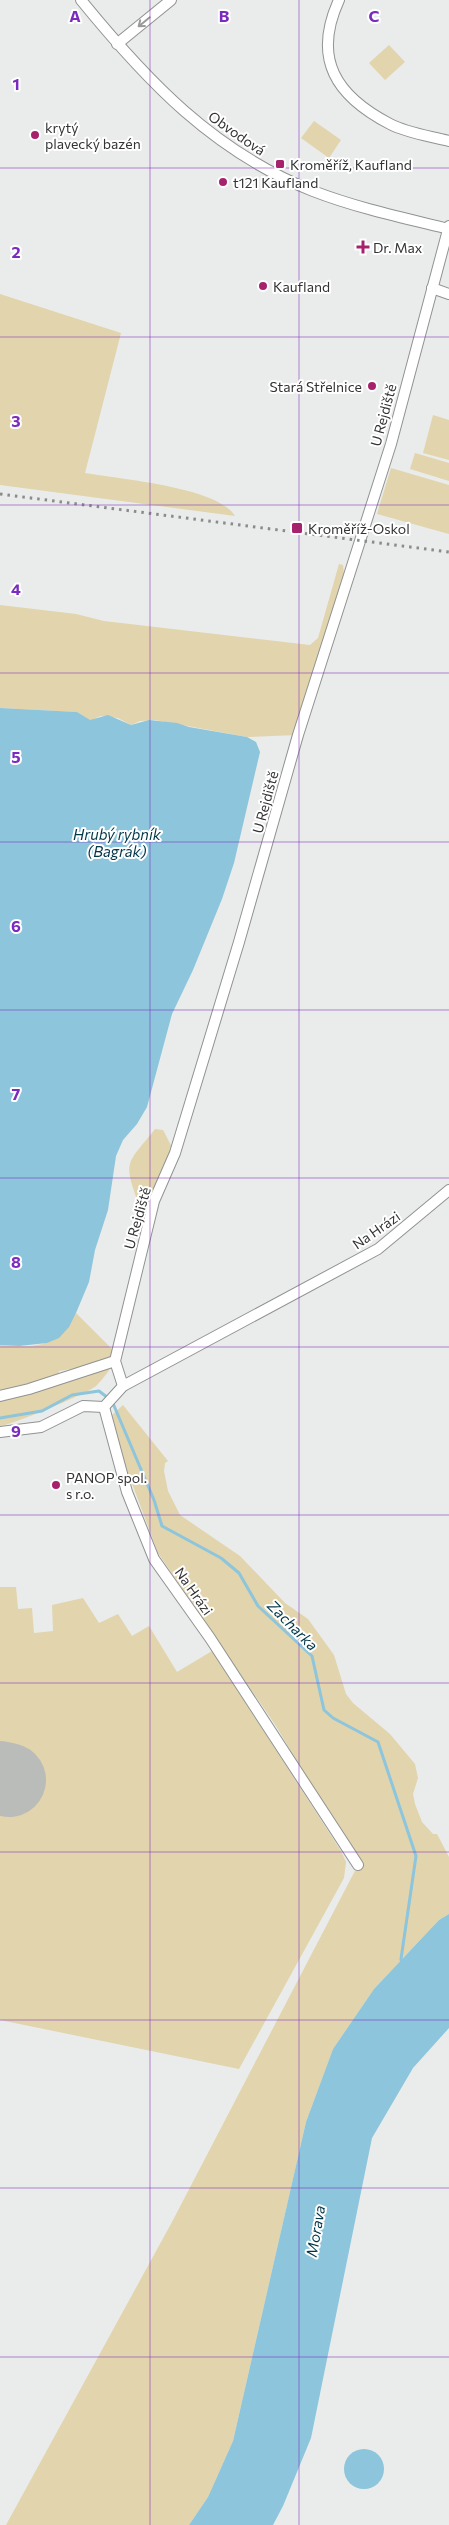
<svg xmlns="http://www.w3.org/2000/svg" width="449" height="2525" font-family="Commissioner,sans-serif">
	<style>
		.green { fill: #e2d4ac; fill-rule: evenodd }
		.water { fill: #8cc5dc }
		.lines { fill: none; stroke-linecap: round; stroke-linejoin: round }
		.stream { stroke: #8cc5dc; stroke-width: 3 }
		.runway { stroke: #babcba; stroke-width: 74 }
		.minor-casing { stroke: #909391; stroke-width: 12 }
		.minor { stroke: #fff; stroke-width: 10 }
		.rail { stroke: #8a8c8b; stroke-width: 3; stroke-dasharray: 2.5 5; stroke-linecap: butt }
		.oneway { stroke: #999a99 }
		.grid { fill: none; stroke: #7b2cbf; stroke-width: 1; stroke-opacity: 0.55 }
		.poi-dot { fill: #a7226d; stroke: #fff; stroke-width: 2 }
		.labels { text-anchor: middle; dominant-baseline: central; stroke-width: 4; stroke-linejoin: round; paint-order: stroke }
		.poi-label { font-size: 14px; fill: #333433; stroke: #fff; text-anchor: start }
		.street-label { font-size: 14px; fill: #333433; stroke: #fff }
		.water-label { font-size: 15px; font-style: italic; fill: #023748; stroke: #fff }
		.grid-label { font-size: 16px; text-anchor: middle; font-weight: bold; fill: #7b2cbf; stroke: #fff; stroke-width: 4; stroke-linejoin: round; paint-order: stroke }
	</style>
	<rect width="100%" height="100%" fill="#e9ecea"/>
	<g class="green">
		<path d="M 389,45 L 405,62 L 385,80 L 369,63 Z"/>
		<path d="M 314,121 L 341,140 L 329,158 L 301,138 Z"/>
		<path d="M 0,294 L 121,333 L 85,473 C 119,479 218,487 235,516 L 0,485 Z"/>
		<path d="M 433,415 L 449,420 L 449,460 L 423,453 Z"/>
		<path d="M 415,453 L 449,463 L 449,481 L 410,469 Z"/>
		<path d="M 391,468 L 449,485 L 449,534 L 377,514 Z"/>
		<path d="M 339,564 L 343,565 L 345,583 L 297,735 L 247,737 L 155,720 L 140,721 L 131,725 L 118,718 L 100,716 L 90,721 L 77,712 L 0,708 L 0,605 L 76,614 L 104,621 L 310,645 L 318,638 Z"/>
		<path d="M 155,1129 L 163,1130 L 175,1153 L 148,1204 L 139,1204 C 122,1159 128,1164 155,1129 Z"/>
		<path d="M 76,1313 L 117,1354 C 114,1365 104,1378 96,1386 C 88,1393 12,1425 0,1426 L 0,1345 C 36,1348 58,1348 76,1313 ZM 111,1362 L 58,1379 L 59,1371 Z"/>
		<path d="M 123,1405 L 168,1461 L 165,1463 L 164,1471 L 168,1491 L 180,1515 L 240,1556 L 285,1603 L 308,1619 L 334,1655 L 346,1694 L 353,1703 L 390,1734 L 415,1764 L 418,1778 L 413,1794 L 415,1804 L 422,1822 L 433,1834 L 437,1834 L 449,1857 L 449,1914 L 439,1920 L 374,1989 L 333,2049 L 306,2122 L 233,2441 L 208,2497 L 189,2525 L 6,2525 L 172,2222 L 358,1865 L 276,1726 L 158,1553 L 124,1462 L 112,1415 Z"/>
		<path d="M 0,1587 L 16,1587 L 18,1609 L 32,1608 L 34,1633 L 53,1631 L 52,1605 L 83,1598 L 99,1623 L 118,1614 L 132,1636 L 149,1626 L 177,1672 L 212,1651 L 341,1851 L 346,1862 L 344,1878 L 239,2069 L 0,2020 L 0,1806 L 7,1807 L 16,1757 L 0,1754 Z"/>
	</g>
	<g class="water">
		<path d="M 0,708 L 77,712 L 90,720 L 108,715 L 131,725 L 149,720 L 177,723 L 189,727 L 247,737 L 256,742 L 260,752 L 234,863 L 222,899 L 193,970 L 172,1014 L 147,1107 L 137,1124 L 123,1140 L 116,1156 L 108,1210 L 95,1250 L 89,1282 L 76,1313 L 69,1327 L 59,1338 L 47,1343 L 19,1346 L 0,1345 Z"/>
		<path d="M 449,1914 L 449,2028 L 413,2068 L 372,2138 L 311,2438 L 283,2506 L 273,2525 L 189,2525 L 208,2497 L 233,2441 L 306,2122 L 333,2049 L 374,1989 L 439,1920 Z"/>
		<circle cx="364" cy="2469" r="20"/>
	</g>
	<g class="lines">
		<path class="stream" d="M 0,1418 L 42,1411 L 72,1395 L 99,1391 L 112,1401 L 154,1500 L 162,1526 L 221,1558 L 239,1573 L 258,1606 L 312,1656 L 324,1710 L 333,1718 L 378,1742 L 416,1856 L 401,1959 L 402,1964"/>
		<path class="runway" d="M 0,1778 L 9,1780"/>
		<g class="minor-casing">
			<g id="minor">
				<path d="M 81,0 C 147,81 214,152 313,191 C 357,208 404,218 449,229"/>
				<path d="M 339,0 C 312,59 336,96 390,124 C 407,133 430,136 449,141"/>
				<path d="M 117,44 L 171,0"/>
				<path d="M 432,288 L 449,294"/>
				<path d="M 123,1386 L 115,1361 L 154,1201 L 175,1153 L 239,942 L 298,735 L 391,444 L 449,226"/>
				<path d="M 0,1396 L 29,1389 L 115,1361"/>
				<path d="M 104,1407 L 127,1492 L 154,1559 L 210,1638 L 358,1865"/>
				<path d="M 104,1407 L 123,1386 L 378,1249 L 449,1190"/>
				<path d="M 0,1432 L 41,1427 L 83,1406 L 104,1407"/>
			</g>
		</g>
		<use href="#minor" class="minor"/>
		<path class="rail" d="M 0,494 L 449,552"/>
	</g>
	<defs><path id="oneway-shaft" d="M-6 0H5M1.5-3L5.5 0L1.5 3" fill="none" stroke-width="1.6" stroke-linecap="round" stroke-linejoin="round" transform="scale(1.25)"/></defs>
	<use class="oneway" href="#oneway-shaft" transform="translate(144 22) rotate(141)"/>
	<path class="grid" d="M 150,0 L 150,2525M 299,0 L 299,2525M 0,168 L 449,168M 0,337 L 449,337M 0,505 L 449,505M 0,673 L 449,673M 0,842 L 449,842M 0,1010 L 449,1010M 0,1178 L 449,1178M 0,1347 L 449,1347M 0,1515 L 449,1515M 0,1683 L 449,1683M 0,1852 L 449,1852M 0,2020 L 449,2020M 0,2188 L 449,2188M 0,2357 L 449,2357"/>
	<g class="poi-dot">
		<circle cx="35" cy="135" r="5"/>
		<rect x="275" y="159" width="10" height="10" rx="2.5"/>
		<circle cx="223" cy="182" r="5"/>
		<path d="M360.5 239.5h5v5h5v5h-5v5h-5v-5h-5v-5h5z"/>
		<circle cx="263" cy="286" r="5"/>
		<circle cx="372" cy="386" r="5"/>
		<rect x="291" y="522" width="12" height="12" rx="2.5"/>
		<circle cx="56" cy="1485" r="5"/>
	</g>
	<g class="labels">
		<g class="poi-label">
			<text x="45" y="127">krytý<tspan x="45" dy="16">plavecký bazén</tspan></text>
			<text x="290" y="164">Kroměříž, Kaufland</text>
			<text x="233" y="182">t121 Kaufland</text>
			<text x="373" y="247">Dr. Max</text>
			<text x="273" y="286">Kaufland</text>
			<text x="362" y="386" text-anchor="end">Stará Střelnice</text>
			<text x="308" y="528">Kroměříž-Oskol</text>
			<text x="66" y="1477">PANOP spol.<tspan x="66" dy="16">s r.o.</tspan></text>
		</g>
		<g class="street-label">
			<text transform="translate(237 133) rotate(35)">Obvodová</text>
			<text transform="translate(383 415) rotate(-75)">U Rejdiště</text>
			<text transform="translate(265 802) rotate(-75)">U Rejdiště</text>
			<text transform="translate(137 1218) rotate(-74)">U Rejdiště</text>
			<text transform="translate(376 1230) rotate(-35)">Na Hrázi</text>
			<text transform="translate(194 1591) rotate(55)">Na Hrázi</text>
		</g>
		<g class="water-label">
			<text x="117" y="834">Hrubý rybník<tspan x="117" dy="17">(Bagrák)</tspan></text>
			<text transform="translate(293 1625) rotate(45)">Zacharka</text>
			<text transform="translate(315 2231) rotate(-80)">Morava</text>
		</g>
	</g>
	<g class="grid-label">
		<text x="75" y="22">A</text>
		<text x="224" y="22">B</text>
		<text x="374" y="22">C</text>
		<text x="16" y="90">1</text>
		<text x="16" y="258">2</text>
		<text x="16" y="427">3</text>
		<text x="16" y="595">4</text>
		<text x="16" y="763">5</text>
		<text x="16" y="932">6</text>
		<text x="16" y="1100">7</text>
		<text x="16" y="1268">8</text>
		<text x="16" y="1437">9</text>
	</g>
</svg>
